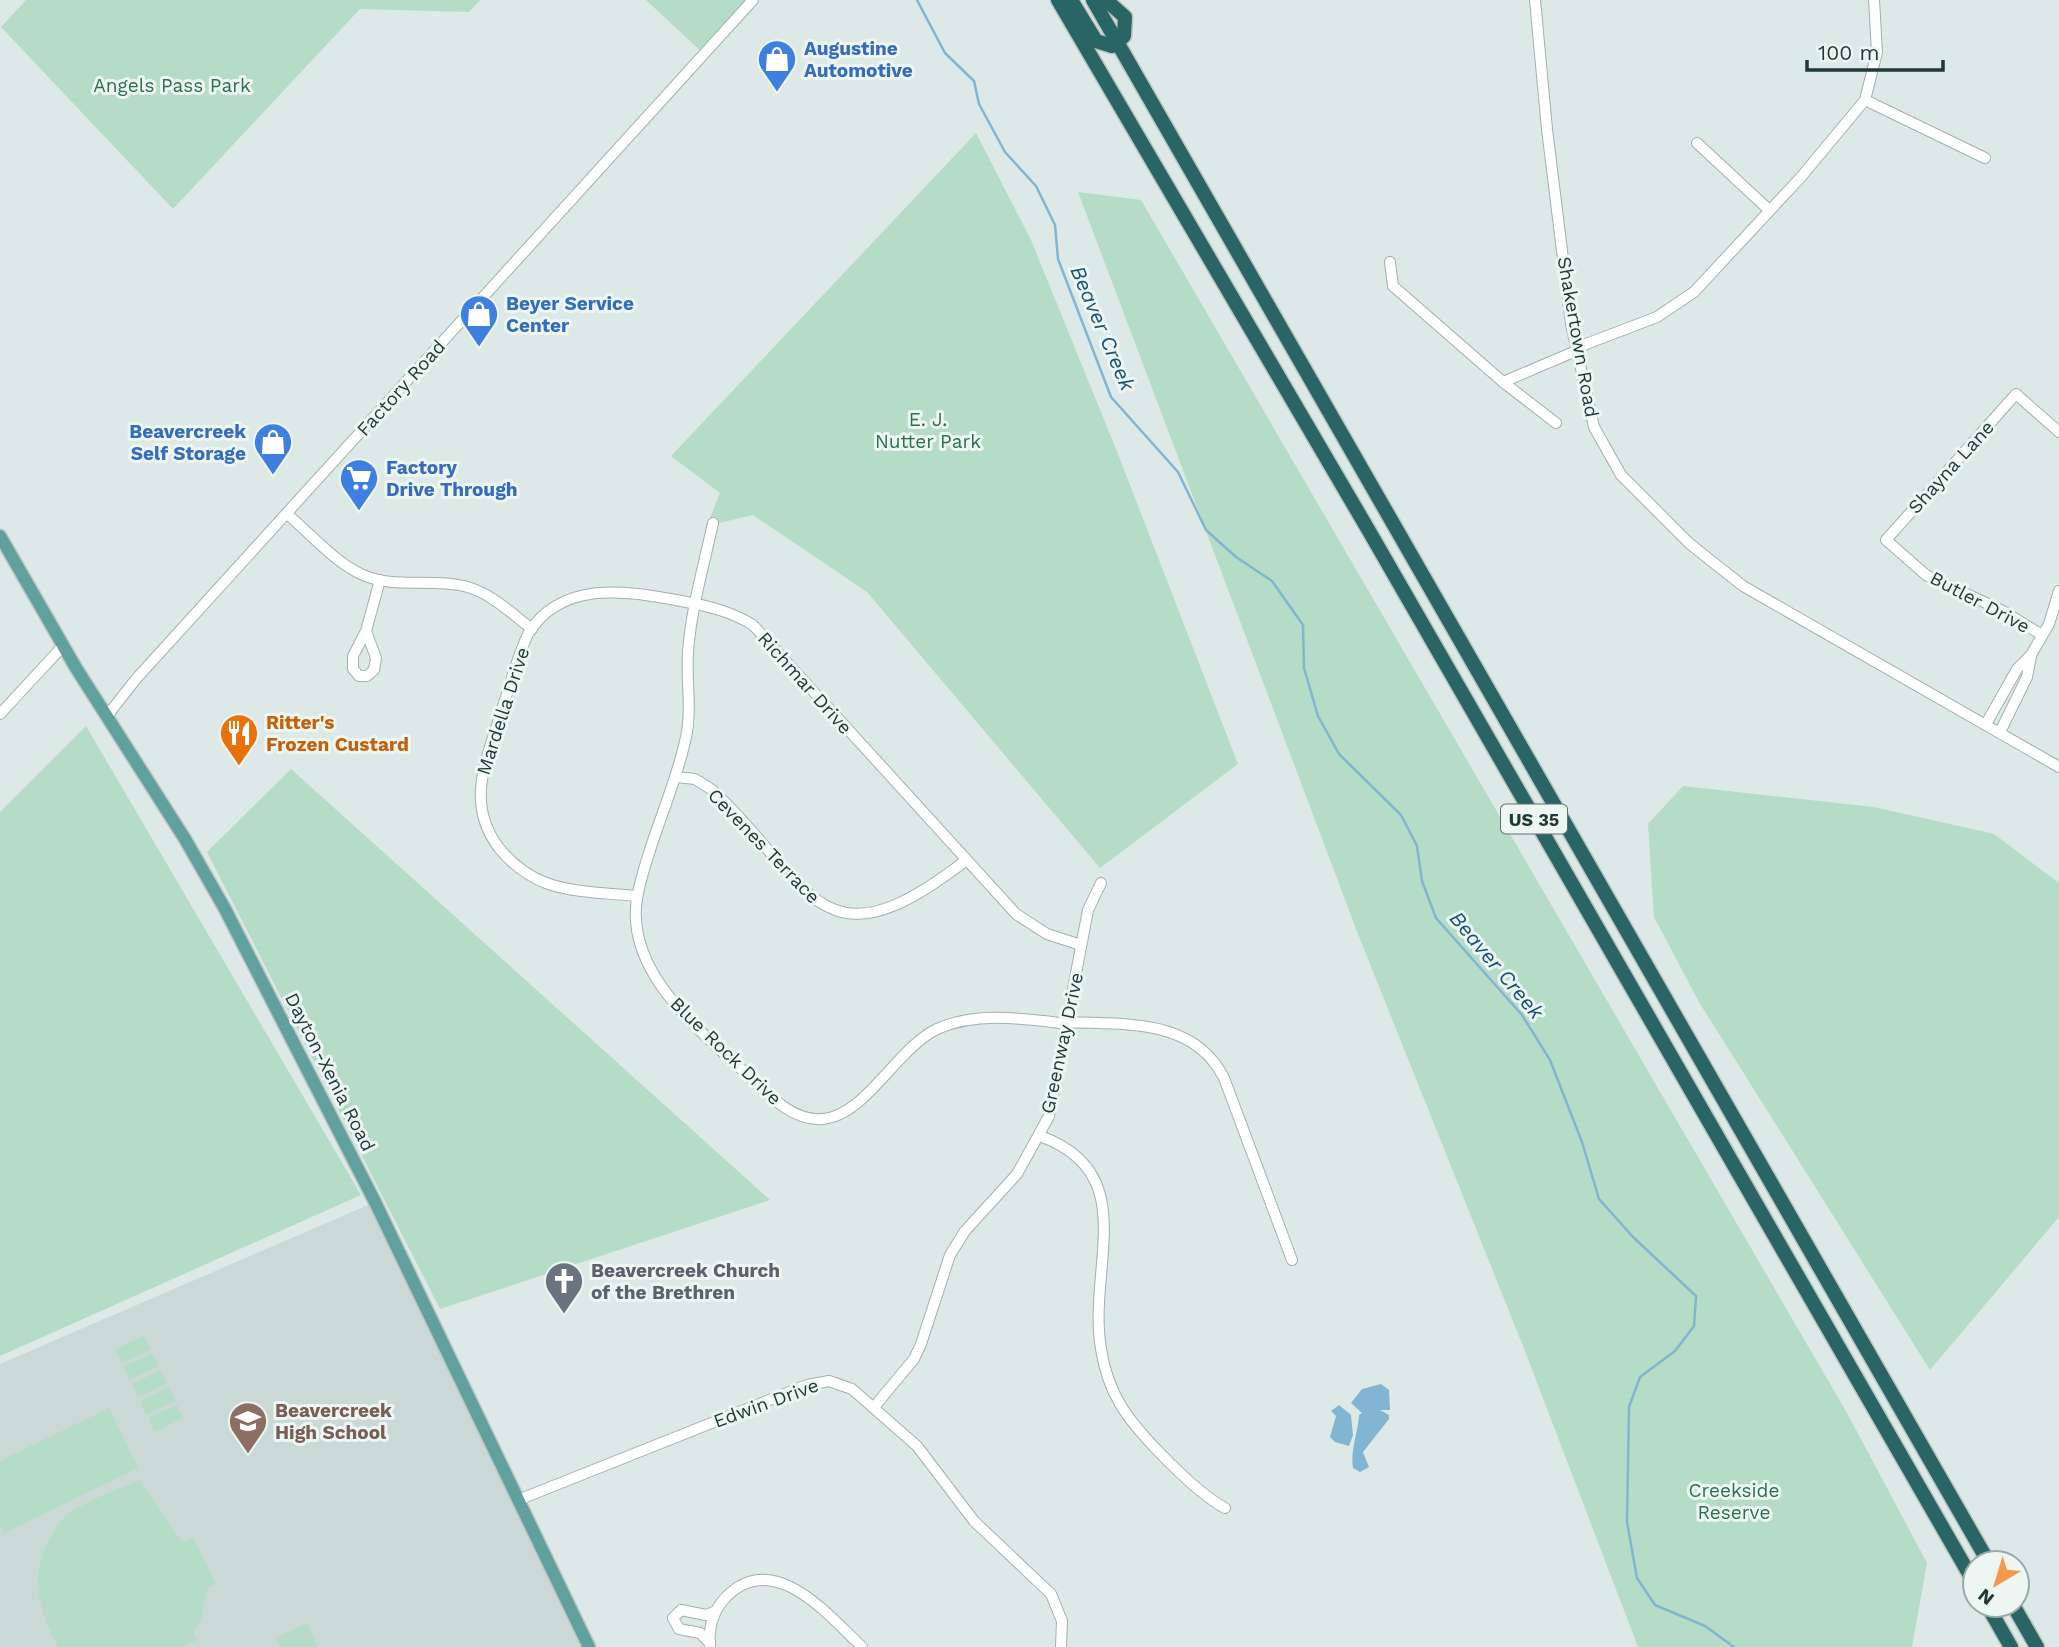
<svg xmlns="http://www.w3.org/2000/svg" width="2059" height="1647" font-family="'Work Sans',sans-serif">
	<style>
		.built { fill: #cbd9d6 }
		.green { fill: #b5dcc7 }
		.water { fill: #82b5d1 }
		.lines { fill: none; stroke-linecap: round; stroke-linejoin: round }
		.stream { stroke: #82b5d1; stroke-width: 2.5 }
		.minor-casing { stroke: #a0b1ae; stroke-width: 12 }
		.major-casing { stroke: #bcc4c3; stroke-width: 15 }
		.highway-casing { stroke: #bcc4c3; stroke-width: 17 }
		.minor { stroke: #fff; stroke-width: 10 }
		.major { stroke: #60a09d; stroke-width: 12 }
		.highway { stroke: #2a6565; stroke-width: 14 }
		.labels { text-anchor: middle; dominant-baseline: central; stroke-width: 6; stroke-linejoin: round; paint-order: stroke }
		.shield { fill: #edf6f3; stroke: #5d726f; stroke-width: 2 }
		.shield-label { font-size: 18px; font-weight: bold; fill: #1f3937 }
		.shop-label { font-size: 19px; font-weight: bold; fill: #366cbe; stroke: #edf6f3; text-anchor: start }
		.park-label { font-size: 19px; fill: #287053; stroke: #edf6f3 }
		.street-label { font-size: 19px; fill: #1f3937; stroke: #edf6f3 }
		.food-label { font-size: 19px; font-weight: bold; fill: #c56008; stroke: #edf6f3; text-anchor: start }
		.worship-label { font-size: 19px; font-weight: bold; fill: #5b616d; stroke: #edf6f3; text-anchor: start }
		.education-label { font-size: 19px; font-weight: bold; fill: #785e54; stroke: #edf6f3; text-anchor: start }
		.water-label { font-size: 21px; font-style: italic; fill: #185375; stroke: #edf6f3 }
	</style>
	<rect width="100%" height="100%" fill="#dde9e6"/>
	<path class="built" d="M 375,1202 L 589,1647 L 0,1647 L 0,1364 Z"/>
	<g class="green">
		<path d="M 26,0 L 480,0 L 469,12 L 360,9 L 173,209 L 1,27 Z"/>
		<path d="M 646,0 L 753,0 L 704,54 Z"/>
		<path d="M 976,133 L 1031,240 L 1118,454 L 1238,764 L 1100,868 L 867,592 L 753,515 L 719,523 L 710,518 L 720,493 L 671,456 Z"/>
		<path d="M 1078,192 L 1141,200 L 1847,1413 L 1927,1563 L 1912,1647 L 1638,1647 L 1523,1346 L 1358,934 Z"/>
		<path d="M 86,726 L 361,1195 L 0,1356 L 0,812 Z"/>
		<path d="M 291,769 L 770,1200 L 440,1309 L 207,852 Z"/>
		<path d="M 1683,786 L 1874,807 L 1994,834 L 2059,883 L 2059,1217 L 1930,1370 L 1699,1002 L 1654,917 L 1648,824 Z"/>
		<path d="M 144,1336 L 151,1349 L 122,1363 L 115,1349 Z"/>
		<path d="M 152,1353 L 159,1366 L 130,1380 L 123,1367 Z"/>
		<path d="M 161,1370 L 167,1384 L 138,1397 L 132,1384 Z"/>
		<path d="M 169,1387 L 175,1401 L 146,1415 L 140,1401 Z"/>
		<path d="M 177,1405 L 183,1418 L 154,1432 L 148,1418 Z"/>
		<path d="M 109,1408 L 138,1468 L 4,1533 L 0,1524 L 0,1461 Z"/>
		<path d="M 139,1480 L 182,1542 L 193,1537 L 216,1584 L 208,1588 L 201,1619 L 193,1632 L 197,1640 L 182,1647 L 58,1647 C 40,1610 28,1577 50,1538 C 55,1529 61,1519 70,1513 C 89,1499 117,1490 139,1480 Z"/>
		<path d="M 307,1623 L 318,1647 L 280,1647 L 276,1638 Z"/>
	</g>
	<g class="water">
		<path d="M 1381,1384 L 1389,1390 L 1390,1410 L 1380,1410 L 1389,1415 L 1389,1419 L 1363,1452 L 1369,1467 L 1360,1472 L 1353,1468 C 1350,1450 1358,1433 1359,1415 L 1362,1413 L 1351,1403 L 1362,1389 Z"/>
		<path d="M 1339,1405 L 1351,1415 L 1353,1435 L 1349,1446 L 1335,1442 L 1330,1437 L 1336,1416 L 1331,1411 Z"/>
	</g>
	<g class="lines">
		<path class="stream" d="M 917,0 L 945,53 L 974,81 L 979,104 L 1005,152 L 1036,186 L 1055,225 L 1058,259 L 1111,397 L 1178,472 L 1206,530 L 1236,557 L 1272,581 L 1303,625 L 1304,668 L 1318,716 L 1339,754 L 1401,815 L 1417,846 L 1422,881 L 1436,918 L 1522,1015 L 1550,1060 L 1582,1142 L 1599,1199 L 1633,1237 L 1696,1296 L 1694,1326 L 1675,1351 L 1640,1377 L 1629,1407 L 1627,1522 L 1637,1578 L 1655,1605 L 1705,1626 L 1734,1647"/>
		<g class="minor-casing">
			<g id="minor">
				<path d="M 1535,0 L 1547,129 L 1571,324 L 1594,427 L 1621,475 L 1690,544 L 1743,586 L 2059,767"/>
				<path d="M 1865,100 L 1985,158"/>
				<path d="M 1697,143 L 1768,209"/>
				<path d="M 1390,262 L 1393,286 L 1503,382 L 1576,351 L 1586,344 L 1657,317 L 1694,292 L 1801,177 L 1865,100 L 1877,52 L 1874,0"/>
				<path d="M 1503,382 L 1556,423"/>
				<path d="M 287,514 C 311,534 334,562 363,575 C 395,589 430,578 464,586 C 490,592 511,613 532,629"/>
				<path d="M 713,523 C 704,565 691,609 688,652 C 686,680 692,709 686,737 C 675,790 649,840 638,893 C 622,966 693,1025 740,1068 C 763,1088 789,1122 823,1119 C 866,1115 896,1049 937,1029 C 977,1011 1026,1019 1068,1024"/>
				<path d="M 366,631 L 376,658 L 374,670 L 367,676 L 359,676 L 353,669 L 353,656 L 366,631 L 380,580"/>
				<path d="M 2042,635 L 2003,611 L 1926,575 L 1886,540 L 2016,394 L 2059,432"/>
				<path d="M 0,714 L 63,646"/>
				<path d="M 107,716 L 136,679 L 753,0"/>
				<path d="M 1986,724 L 2017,669 L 2031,655 L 2049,624 L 2059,591"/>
				<path d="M 2000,732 L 2027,677 L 2031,656"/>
				<path d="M 676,777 L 695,779 L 711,789 C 812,881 817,976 965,861"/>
				<path d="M 637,896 C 608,893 573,893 546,883 C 527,876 512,864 499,848 C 466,805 485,763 500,716 C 509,689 516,660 528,634 C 560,581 624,590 676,600 C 703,605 729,610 753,625 L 1016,914 L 1047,934 L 1081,945"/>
				<path d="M 1068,1022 C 1126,1025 1194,1018 1224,1078 L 1292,1260"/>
				<path d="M 1040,1136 C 1143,1173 1087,1267 1101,1349 C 1104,1368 1110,1387 1120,1404 C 1137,1433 1195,1492 1225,1508"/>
				<path d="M 874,1407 L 914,1359 L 921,1344 L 950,1255 L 965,1231 L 1017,1174 L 1049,1116 L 1088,910 L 1101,883"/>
				<path d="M 518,1500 L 807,1385 L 829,1381 L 852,1389 L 917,1446 L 974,1521 L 1051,1594 L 1062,1621 L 1061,1647"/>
				<path d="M 710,1643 L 700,1633 L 679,1629 L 673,1618 L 681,1610 L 706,1615 L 716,1611"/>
				<path d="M 710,1647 C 708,1628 713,1611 726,1597 C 774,1548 829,1616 862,1647"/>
			</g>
		</g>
		<g class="major-casing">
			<path id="major" d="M 0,536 L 76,668 L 185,839 L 225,909 L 375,1202 L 589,1647"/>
		</g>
		<g class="highway-casing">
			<g id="highway">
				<path d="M 1058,0 L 1369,531 L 1975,1584"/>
				<path d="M 1071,0 L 1096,41 L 1112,46 L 1124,36 L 1125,17 L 1106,0"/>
				<path d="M 1093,0 L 1989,1563"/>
				<path d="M 1987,1605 L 2011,1647"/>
				<path d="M 2013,1605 L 2037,1647"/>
			</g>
		</g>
		<use href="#minor" class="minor"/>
		<use href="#major" class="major"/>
		<use href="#highway" class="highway"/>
	</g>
	<defs>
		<g id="shop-pin" transform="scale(2.0125)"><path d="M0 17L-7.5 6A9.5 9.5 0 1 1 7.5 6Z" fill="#3f7fe0" stroke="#edf6f3"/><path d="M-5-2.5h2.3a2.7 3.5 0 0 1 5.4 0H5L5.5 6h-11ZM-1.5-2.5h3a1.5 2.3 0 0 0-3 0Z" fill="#fff"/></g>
		<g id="supermarket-pin" transform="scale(2.0125)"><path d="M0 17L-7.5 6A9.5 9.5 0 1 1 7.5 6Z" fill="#3f7fe0" stroke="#edf6f3"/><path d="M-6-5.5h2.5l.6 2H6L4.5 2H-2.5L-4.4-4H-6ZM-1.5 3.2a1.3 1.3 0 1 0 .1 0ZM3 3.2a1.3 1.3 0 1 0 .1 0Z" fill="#fff"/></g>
		<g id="restaurant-pin" transform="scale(2.0125)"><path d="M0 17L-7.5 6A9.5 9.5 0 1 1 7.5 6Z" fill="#e8710a" stroke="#edf6f3"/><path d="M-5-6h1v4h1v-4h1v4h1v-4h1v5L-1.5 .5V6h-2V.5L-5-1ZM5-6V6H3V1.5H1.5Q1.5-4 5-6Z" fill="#fff"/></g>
		<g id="church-pin" transform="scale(2.0125)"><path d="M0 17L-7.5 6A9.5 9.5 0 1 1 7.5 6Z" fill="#6b7280" stroke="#edf6f3"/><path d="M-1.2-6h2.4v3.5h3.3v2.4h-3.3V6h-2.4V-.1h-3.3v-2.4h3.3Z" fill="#fff"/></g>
		<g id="school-pin" transform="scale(2.0125)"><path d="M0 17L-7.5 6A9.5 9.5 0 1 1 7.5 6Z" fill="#8d6e63" stroke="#edf6f3"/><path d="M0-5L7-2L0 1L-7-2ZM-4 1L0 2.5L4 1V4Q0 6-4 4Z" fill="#fff"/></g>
	</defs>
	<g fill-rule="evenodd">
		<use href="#shop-pin" x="777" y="59"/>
		<use href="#shop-pin" x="479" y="314"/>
		<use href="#shop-pin" x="273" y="442"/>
		<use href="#supermarket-pin" x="359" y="478"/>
		<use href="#restaurant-pin" x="239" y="733"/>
		<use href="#church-pin" x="564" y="1281"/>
		<use href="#school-pin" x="248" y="1421"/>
	</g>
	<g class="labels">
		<rect class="shield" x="1501" y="804.5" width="66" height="29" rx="5"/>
		<g class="shield-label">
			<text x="1534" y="819">US 35</text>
		</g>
		<g class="shop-label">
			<text x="804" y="48">Augustine<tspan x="804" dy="22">Automotive</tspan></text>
			<text x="506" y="303">Beyer Service<tspan x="506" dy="22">Center</tspan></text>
			<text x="246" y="431" text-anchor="end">Beavercreek<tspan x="246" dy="22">Self Storage</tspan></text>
			<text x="386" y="467">Factory<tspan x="386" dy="22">Drive Through</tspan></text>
		</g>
		<g class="park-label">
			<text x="172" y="85">Angels Pass Park</text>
			<text x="928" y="419">E. J.<tspan x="928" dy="22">Nutter Park</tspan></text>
			<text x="1734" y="1490">Creekside<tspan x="1734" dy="22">Reserve</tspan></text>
		</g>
		<g class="street-label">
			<text transform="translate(1578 337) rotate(80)">Shakertown Road</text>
			<text transform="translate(401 388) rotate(-48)">Factory Road</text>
			<text transform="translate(1951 467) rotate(-48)">Shayna Lane</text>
			<text transform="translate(1980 602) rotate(28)">Butler Drive</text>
			<text transform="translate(805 683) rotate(48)">Richmar Drive</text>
			<text transform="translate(503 711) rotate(-72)">Mardella Drive</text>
			<text transform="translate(764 846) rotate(46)">Cevenes Terrace</text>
			<text transform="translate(1062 1043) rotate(-78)">Greenway Drive</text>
			<text transform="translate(726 1051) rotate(44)">Blue Rock Drive</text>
			<text transform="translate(330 1072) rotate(63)">Dayton-Xenia Road</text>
			<text transform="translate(766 1403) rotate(-20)">Edwin Drive</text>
		</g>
		<g class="food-label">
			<text x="266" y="722">Ritter's<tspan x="266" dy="22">Frozen Custard</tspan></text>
		</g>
		<g class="worship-label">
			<text x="591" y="1270">Beavercreek Church<tspan x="591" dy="22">of the Brethren</tspan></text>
		</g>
		<g class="education-label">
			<text x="275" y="1410">Beavercreek<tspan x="275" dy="22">High School</tspan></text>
		</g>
		<g class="water-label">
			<text transform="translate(1103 328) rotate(67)">Beaver Creek</text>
			<text transform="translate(1497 965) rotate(50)">Beaver Creek</text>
		</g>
	</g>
	<g transform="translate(1996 1584) rotate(218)"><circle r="33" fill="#edf6f3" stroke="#9baaa8" stroke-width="2"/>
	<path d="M0-5L12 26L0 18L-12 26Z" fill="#f5994f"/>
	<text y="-10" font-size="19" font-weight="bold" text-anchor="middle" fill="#1f3937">N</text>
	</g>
	<path d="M1807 60v10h136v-10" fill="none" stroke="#1f3937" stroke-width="3.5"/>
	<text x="1818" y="60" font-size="21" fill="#1f3937" stroke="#edf6f3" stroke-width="5" paint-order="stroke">100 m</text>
</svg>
